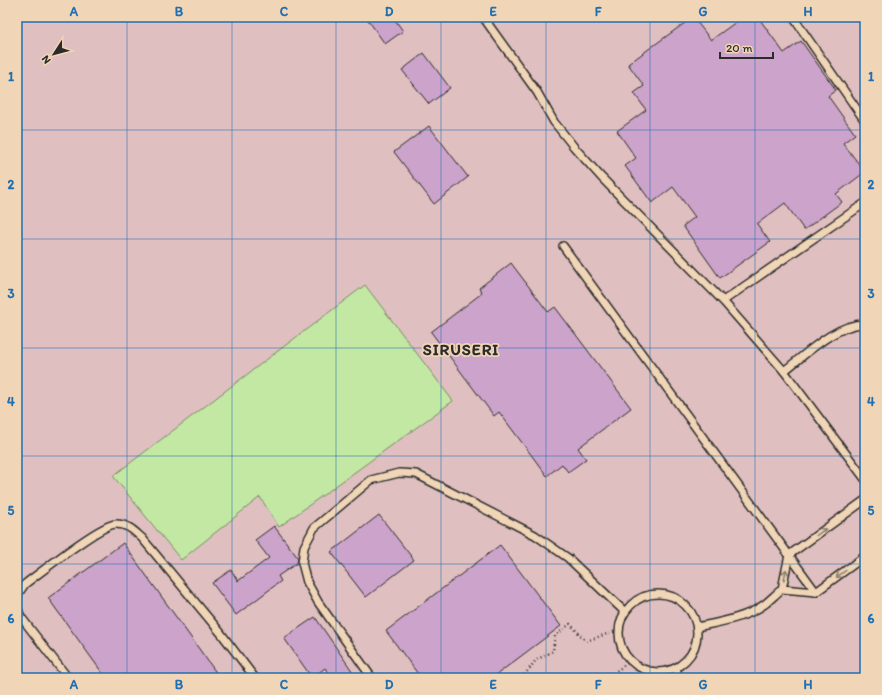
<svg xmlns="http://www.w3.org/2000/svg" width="882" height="695" font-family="Itim,sans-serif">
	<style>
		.built { fill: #e0bfc0 }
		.green { fill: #c2e8a3; stroke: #768a67 }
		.building { fill: #cba3cb; stroke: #2b2b2b }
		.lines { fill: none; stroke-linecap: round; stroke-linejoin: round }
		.lane-casing { stroke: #2b2b2b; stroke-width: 10 }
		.path { stroke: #2b2b2b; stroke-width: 2.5; stroke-dasharray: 1 3; stroke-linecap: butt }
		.lane { stroke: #f0d5b7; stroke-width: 7 }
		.oneway { stroke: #8e8071 }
		.grid { fill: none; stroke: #1f6fb2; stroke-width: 1; stroke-opacity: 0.55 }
		.labels { text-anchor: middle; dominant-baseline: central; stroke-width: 3.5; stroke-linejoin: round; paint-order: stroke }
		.district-label { font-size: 16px; font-weight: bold; letter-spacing: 1px; fill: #2b2b2b; stroke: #f0d5b7 }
		.neatline { fill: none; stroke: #1f6fb2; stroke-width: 1.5 }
		.grid-label { font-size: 13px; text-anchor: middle; font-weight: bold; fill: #1f6fb2 }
	</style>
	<rect width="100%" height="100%" fill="#e9cbbb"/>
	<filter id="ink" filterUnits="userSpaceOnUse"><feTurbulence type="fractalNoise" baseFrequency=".025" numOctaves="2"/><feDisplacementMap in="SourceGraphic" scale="8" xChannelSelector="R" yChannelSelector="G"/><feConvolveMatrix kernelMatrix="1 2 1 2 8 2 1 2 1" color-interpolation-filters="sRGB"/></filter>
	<g filter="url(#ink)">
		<rect class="built" x="17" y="17" width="848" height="661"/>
		<path class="green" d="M 365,285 L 453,401 L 279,527 L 260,497 L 181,560 L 113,476 Z"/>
		<g class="building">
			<path d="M 366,17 L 393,17 L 403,31 L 385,44 Z"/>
			<path d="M 693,17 L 711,40 L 743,17 L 758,17 L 784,53 L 801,41 L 836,90 L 828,96 L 855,134 L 843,143 L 865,172 L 836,194 L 842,202 L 804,230 L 785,203 L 757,224 L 770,242 L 720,278 L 683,226 L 695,217 L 673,187 L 652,203 L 625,166 L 636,158 L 617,131 L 646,110 L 634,93 L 644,86 L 628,64 Z"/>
			<path d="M 424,53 L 450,88 L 429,104 L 402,70 Z"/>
			<path d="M 429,126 L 468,177 L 434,204 L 394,152 Z"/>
			<path d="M 511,263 L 548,312 L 555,307 L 631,408 L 578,448 L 586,459 L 568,472 L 562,464 L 547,476 L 499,412 L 494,416 L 431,332 L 482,293 L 479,288 Z"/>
			<path d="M 379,515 L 414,560 L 366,597 L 331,552 Z"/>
			<path d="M 274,526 L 298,558 L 297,563 L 278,576 L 281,581 L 236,615 L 212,583 L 231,570 L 238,581 L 269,558 L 255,540 Z"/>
			<path d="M 123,543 L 220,678 L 106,678 L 48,598 Z"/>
			<path d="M 500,545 L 561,626 L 492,678 L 421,678 L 386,631 Z"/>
			<path d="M 315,617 L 357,678 L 332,678 L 325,668 L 312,678 L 284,638 Z"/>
		</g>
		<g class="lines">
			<g class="lane-casing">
				<g id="lane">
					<path d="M 483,17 L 537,92 L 554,122 L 574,147 L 601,177 L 723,301 L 784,371 L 865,479"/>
					<path d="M 793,17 L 865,121"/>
					<path d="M 563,246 L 816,592"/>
					<path d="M 723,301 L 865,203"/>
					<path d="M 784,371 C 805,355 837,323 865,324"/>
					<path d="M 865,500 L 789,555 L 782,589 L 816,592 L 865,556"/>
					<circle cx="658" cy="633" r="39"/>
					<path d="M 17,600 L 18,594 L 25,584 C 40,573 101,524 116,524 C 128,524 134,531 142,538 L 220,632 L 255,678"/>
					<path d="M 17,607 L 21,617 L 68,678"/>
					<path d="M 697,627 C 720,622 746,618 765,604 C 771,599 776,594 782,589"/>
					<path d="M 676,668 L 679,678"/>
					<path d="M 372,678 L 318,602 L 307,582 L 302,563 L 304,547 L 314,528 L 371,480 L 399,473 L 416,474 L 535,535 L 568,558 L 625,612"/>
				</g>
			</g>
			<g class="path">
				<path d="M 522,678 L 536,660 L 553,651 L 555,636 L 570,624 L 586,641 L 619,630"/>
				<path d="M 607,678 L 630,661"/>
			</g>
			<use href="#lane" class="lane"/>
		</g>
		<defs><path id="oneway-shaft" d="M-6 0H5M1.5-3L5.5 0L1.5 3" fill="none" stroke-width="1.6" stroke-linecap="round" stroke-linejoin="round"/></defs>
		<g class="oneway">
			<use href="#oneway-shaft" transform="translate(821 532) rotate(-36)"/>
			<use href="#oneway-shaft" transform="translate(841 574) rotate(144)"/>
			<use href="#oneway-shaft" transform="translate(785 575) rotate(-78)"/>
		</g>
	</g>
	<path class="grid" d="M 127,17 L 127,678M 232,17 L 232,678M 336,17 L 336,678M 441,17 L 441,678M 546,17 L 546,678M 650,17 L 650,678M 755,17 L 755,678M 17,130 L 865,130M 17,239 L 865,239M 17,348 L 865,348M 17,456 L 865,456M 17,564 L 865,564"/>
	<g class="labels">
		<g class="district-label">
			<text x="461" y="349">SIRUSERI</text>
		</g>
	</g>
	<rect width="882" height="695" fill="none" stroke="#f0d5b7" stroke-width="44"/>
	<g transform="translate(54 54) rotate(234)" stroke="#f0d5b7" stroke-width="3" paint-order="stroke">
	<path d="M0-3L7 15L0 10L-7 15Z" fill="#2b2b2b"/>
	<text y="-6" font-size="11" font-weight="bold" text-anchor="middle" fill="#2b2b2b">N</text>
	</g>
	<path d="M720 52v6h53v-6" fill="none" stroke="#2b2b2b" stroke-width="2"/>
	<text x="726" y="52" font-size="12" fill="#2b2b2b" stroke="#f0d5b7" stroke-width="3" paint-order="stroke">20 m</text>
	<rect x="22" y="22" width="838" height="651" class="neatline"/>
	<g class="grid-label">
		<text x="74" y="16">A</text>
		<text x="179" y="16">B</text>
		<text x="284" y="16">C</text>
		<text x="389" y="16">D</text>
		<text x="493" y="16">E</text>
		<text x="598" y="16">F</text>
		<text x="703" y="16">G</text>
		<text x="808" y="16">H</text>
		<text x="11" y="81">1</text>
		<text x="871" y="81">1</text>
		<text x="11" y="189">2</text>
		<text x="871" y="189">2</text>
		<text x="11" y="298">3</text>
		<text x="871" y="298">3</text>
		<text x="11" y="406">4</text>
		<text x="871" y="406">4</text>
		<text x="11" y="515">5</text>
		<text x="871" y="515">5</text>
		<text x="11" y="623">6</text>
		<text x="871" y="623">6</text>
		<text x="74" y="689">A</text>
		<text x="179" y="689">B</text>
		<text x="284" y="689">C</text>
		<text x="389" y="689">D</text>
		<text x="493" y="689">E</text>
		<text x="598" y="689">F</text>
		<text x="703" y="689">G</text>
		<text x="808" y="689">H</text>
	</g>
</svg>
